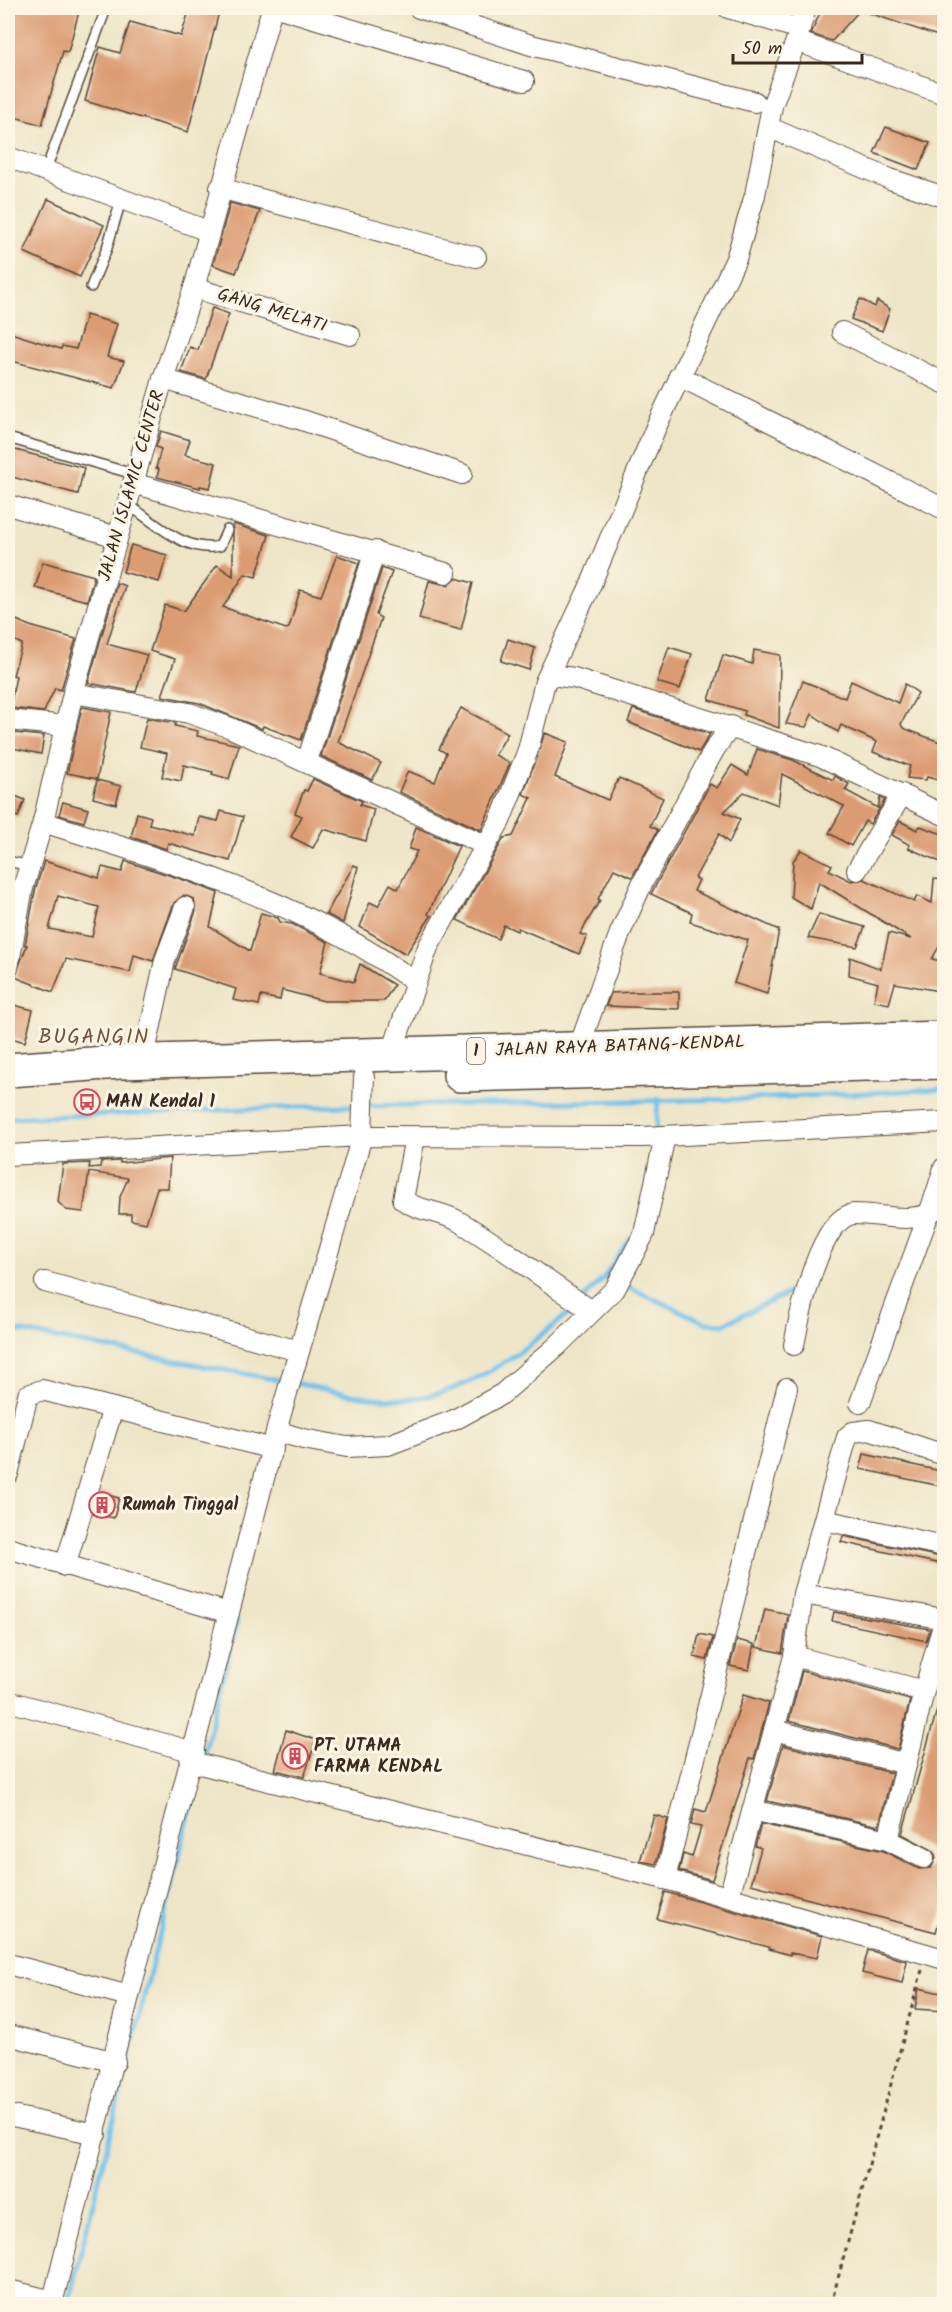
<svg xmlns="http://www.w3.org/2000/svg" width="952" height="2312" font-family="Kalam,sans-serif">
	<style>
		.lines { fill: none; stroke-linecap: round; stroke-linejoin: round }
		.stream { stroke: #70c1eb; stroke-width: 5 }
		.building { fill: #dc9c73; fill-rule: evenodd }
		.lane-casing { stroke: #564637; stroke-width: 12 }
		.street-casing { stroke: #564637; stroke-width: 22 }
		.highway-casing { stroke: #564637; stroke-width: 36 }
		.path { stroke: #564637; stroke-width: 3; stroke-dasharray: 4.5 4.5; stroke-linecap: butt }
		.lane { stroke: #fff; stroke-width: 9 }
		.street { stroke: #fff; stroke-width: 20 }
		.highway { stroke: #fff; stroke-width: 33 }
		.labels { text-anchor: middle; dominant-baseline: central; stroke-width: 6; stroke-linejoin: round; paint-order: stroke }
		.shield { fill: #fcf5e5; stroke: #75675a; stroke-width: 1.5 }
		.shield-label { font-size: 16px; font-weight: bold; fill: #3b2a1e }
		.street-label { font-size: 18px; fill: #3b2a1e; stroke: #fcf5e5 }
		.poi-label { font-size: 18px; font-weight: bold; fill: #3b2a1e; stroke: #fcf5e5; text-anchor: start }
		.quarter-label { font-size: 21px; letter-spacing: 1.5px; fill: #73523c; stroke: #fcf5e5 }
	</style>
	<rect width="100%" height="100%" fill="#fcf5e5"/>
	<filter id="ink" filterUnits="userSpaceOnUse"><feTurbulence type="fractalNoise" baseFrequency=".0167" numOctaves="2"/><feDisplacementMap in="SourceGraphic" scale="12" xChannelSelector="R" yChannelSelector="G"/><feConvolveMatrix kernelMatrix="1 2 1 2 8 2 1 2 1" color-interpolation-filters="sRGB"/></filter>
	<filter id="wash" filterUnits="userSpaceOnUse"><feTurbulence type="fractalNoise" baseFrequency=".008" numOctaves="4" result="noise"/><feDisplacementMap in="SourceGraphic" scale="24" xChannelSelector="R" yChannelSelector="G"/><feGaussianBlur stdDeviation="1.35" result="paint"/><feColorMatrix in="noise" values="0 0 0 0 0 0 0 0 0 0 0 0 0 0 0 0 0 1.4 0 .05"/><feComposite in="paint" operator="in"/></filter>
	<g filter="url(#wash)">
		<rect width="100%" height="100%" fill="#eee5c7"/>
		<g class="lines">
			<g class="stream">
				<path d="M 8,1118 L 298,1107 L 748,1099 L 944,1089"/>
				<path d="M 656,1134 L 658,1099"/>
				<path d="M 931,1221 L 944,1221"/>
				<path d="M 624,1285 L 706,1323 L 724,1324 L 801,1287"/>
				<path d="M 583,1299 L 605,1276 L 631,1238"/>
				<path d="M 8,1329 L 283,1381"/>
				<path d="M 294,1383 C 330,1390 370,1401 407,1399 C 470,1395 531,1346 577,1306"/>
				<path d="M 203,1759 L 237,1621"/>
				<path d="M 68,2304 L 200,1771"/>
			</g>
		</g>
		<g id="blocks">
			<g class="building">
				<path d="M 8,8 L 80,8 L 68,52 L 63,51 L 42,125 L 8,115 Z"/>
				<path d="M 190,8 L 220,8 L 188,132 L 85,101 L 100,47 L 120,53 L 130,22 L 181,36 Z"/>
				<path d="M 822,8 L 945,8 L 945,27 L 941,37 L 860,10 L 832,41 L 811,34 Z"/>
				<path d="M 886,127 L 930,143 L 918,170 L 874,153 Z"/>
				<path d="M 48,199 L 104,225 L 80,277 L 24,252 Z"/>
				<path d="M 230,203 L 260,211 L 236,273 L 213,265 Z"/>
				<path d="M 860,299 L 875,307 L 877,301 L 890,309 L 882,331 L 851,319 Z"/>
				<path d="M 212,308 L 229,314 L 206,379 L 181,372 L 190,347 L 198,350 Z"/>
				<path d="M 86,315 L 117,324 L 107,357 L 124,361 L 114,388 L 8,360 L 8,332 L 61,349 L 62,346 L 76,349 Z"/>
				<path d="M 161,431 L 190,440 L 185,455 L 216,463 L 210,488 L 200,486 L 200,488 L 157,477 L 159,469 L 156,468 L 161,449 L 156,447 Z"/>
				<path d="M 8,448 L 84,468 L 78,494 L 8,476 Z"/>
				<path d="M 233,524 L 269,535 L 256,577 L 245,574 L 223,607 L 286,629 L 289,628 L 300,590 L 321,596 L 337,555 L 359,563 L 301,740 L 263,726 L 262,729 L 199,703 L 162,696 L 175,659 L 150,651 L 165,605 L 184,611 L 217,565 L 233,576 Z"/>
				<path d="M 131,545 L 167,555 L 159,582 L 123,572 Z"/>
				<path d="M 43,562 L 94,576 L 87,601 L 35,588 Z"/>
				<path d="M 382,568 L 392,572 L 376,615 L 381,618 L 338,742 L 381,763 L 372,780 L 321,756 Z"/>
				<path d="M 456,578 L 473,583 L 461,630 L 419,619 L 429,581 L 448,585 Z"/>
				<path d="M 117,583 L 125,586 L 107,644 L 147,655 L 136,692 L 88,683 Z"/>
				<path d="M 12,618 L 30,626 L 76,639 L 61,690 L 55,688 L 44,712 L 10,708 L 16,676 L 13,675 L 22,644 L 8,638 Z"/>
				<path d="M 508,639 L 535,648 L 529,670 L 501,661 Z"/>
				<path d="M 669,647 L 692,654 L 680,689 L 657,682 Z"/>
				<path d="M 754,650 L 780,655 L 779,728 L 744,715 L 745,711 L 709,700 L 723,655 L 752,664 Z"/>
				<path d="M 803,681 L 845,698 L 851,681 L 898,703 L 905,684 L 918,693 L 901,724 L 903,728 L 945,744 L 945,782 L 927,777 L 926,780 L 907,778 L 910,766 L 873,752 L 877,742 L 841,725 L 838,732 L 812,714 L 806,727 L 786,724 Z"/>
				<path d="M 82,707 L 111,712 L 97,779 L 67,773 Z"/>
				<path d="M 461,708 L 508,733 L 495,755 L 510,763 L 481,830 L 399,792 L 408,771 L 435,782 L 446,753 L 439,749 Z"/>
				<path d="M 633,709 L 710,734 L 699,752 L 628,722 Z"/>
				<path d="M 147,718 L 176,723 L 175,726 L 198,731 L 197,736 L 239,745 L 229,779 L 212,774 L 213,772 L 184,765 L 181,781 L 162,777 L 167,753 L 140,747 Z"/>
				<path d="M 14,733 L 44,736 L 41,754 L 12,748 Z"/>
				<path d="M 545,733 L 568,742 L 555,777 L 608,800 L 619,778 L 663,798 L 650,826 L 658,830 L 632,877 L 614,869 L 598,899 L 600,900 L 580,934 L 587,936 L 579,954 L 518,928 L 517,931 L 504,925 L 498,939 L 457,920 L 504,838 L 513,836 L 531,798 L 523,794 Z"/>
				<path d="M 757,749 L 793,760 L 833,780 L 835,776 L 849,784 L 845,790 L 878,808 L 880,798 L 885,800 L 870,824 L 865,821 L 851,846 L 829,833 L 844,806 L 782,774 L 778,805 L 744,792 L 724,812 L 740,819 L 729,843 L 719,834 L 695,878 L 699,880 L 694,891 L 779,930 L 767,994 L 734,983 L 748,940 L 690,922 L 692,913 L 651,894 L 710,784 L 717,788 L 732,765 L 748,775 Z"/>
				<path d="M 313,779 L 362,801 L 360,805 L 374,809 L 366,841 L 323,829 L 313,848 L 291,837 L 302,816 L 295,813 L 304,790 L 307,791 Z"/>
				<path d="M 97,780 L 121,786 L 116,804 L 93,798 Z"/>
				<path d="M 8,793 L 25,800 L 18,817 L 8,813 Z"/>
				<path d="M 63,802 L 88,809 L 84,822 L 59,815 Z"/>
				<path d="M 221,811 L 243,817 L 230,861 L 168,843 L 166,849 L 131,837 L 137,813 L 151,817 L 149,824 L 195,836 L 199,817 L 218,821 Z"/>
				<path d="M 900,821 L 917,830 L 920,826 L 945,835 L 945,864 L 908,848 L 910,845 L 892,835 Z"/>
				<path d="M 416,827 L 459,846 L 428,914 L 431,916 L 406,954 L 360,927 L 370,902 L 378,906 L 390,884 L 398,889 L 417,851 L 409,849 Z"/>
				<path d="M 801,850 L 832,865 L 829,870 L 851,881 L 864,879 L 914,902 L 917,896 L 932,903 L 934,879 L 945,880 L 945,936 L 932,959 L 945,962 L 945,992 L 895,983 L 889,1004 L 874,1001 L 878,983 L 849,975 L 850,957 L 881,969 L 889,933 L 911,939 L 819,882 L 811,909 L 791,897 L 793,861 Z"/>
				<path d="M 44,861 L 99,878 L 102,867 L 122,872 L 125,861 L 187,881 L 218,893 L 210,927 L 250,951 L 261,913 L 278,918 L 280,922 L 292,924 L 328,942 L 320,973 L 354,982 L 360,964 L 394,985 L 384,1001 L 324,1001 L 282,990 L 280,1000 L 261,996 L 259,1005 L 233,1000 L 236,989 L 175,969 L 196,911 L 194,899 L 184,895 L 174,903 L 153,961 L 134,955 L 130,972 L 66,959 L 53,992 L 15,977 L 27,945 L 25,945 L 35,891 ZM 58,896 L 99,907 L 92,937 L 49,929 Z"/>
				<path d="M 354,865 L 358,867 L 343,923 L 326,914 Z"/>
				<path d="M 819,914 L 865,927 L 857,947 L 808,938 Z"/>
				<path d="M 636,992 L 679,992 L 679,1009 L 606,1006 L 611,993 Z"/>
				<path d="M 14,1005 L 33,1010 L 25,1042 L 8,1037 Z"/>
				<path d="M 170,1158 L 168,1188 L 157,1188 L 146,1223 L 131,1220 L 131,1214 L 119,1214 L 120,1197 L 128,1178 L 89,1172 L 83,1212 L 66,1210 L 58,1202 L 63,1164 L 90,1163 L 89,1168 L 100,1167 L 101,1162 L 120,1161 L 120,1163 Z"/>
				<path d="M 864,1454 L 945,1472 L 945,1487 L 860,1469 Z"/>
				<path d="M 100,1493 L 119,1498 L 114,1518 L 93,1514 Z"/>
				<path d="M 843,1536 L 945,1558 L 945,1565 L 841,1542 Z"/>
				<path d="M 765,1609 L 788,1614 L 782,1653 L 756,1647 Z"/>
				<path d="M 834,1612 L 930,1629 L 926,1641 L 832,1621 Z"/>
				<path d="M 699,1634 L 713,1637 L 707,1660 L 694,1657 Z"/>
				<path d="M 737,1640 L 754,1644 L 749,1670 L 730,1666 Z"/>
				<path d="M 802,1671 L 910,1700 L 898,1749 L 789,1721 Z"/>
				<path d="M 743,1695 L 769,1703 L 754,1759 L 750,1758 L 712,1880 L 679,1871 L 683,1854 L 692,1857 L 701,1827 L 691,1825 L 695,1809 L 706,1812 Z"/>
				<path d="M 940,1699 L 945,1700 L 945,1900 L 936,1932 L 751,1884 L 761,1848 L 755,1846 L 761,1824 L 884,1851 L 919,1869 L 931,1868 L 936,1858 L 934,1851 L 902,1834 Z"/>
				<path d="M 286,1730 L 316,1740 L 304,1777 L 275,1770 Z"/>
				<path d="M 783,1745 L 892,1773 L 879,1826 L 767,1801 Z"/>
				<path d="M 654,1815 L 668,1819 L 656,1864 L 640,1861 Z"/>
				<path d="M 665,1892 L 822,1936 L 817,1958 L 790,1953 L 790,1955 L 769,1949 L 769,1947 L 657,1919 Z"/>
				<path d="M 868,1950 L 907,1961 L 902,1983 L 862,1973 Z"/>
				<path d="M 919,1988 L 945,1994 L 945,2011 L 915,2009 Z"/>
			</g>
		</g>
	</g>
	<g filter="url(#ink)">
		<use href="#blocks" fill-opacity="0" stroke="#564637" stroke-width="1.5"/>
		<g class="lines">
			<g class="lane-casing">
				<g id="lane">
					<path d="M 45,172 L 106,9"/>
					<path d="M 91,287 L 107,248 L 122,197"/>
					<path d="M 8,438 L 137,475"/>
					<path d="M 127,504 C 154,521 185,554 220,546 L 227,530"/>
					<path d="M 8,861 L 29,866"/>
				</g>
			</g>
			<g class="street-casing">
				<g id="street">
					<path d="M 280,8 L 524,81"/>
					<path d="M 419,8 L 531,45 L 755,102"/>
					<path d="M 728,8 L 800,29"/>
					<path d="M 796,41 L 806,8"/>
					<path d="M 768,127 L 890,179 L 944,197"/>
					<path d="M 8,157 L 208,231"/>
					<path d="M 220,188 L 476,257"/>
					<path d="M 194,288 L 350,335"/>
					<path d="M 842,332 L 944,383"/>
					<path d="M 679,376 L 944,509"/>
					<path d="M 163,379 L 302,420 L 462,474"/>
					<path d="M 133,483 L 446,573"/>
					<path d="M 8,505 L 117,537"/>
					<path d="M 550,675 L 574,678 L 820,756 L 944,815"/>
					<path d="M 73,693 L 189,713 L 231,728 L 485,845"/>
					<path d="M 8,720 L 66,726"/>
					<path d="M 307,761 L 375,551"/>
					<path d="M 43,822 C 172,863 305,901 415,982"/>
					<path d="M 857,870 L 902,794"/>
					<path d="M 8,968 L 23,888 L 43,822 L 73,693 L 163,379 L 194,288 L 272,8"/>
					<path d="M 579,1047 L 620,933 L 642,884 L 714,750 L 731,726"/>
					<path d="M 391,1055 L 428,947 L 500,821 L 528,750 L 545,682 L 591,584 L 656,427 L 736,259 L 755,195 L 772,106 L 796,41 L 944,94"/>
					<path d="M 143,1062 L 165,960 L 185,907"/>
					<path d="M 415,1137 L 403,1200 C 418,1211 440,1211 458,1221 C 505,1248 547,1282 592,1311"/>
					<path d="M 8,1155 L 362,1136 L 643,1137 L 944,1122"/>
					<path d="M 938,1206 L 936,1194 L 944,1168"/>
					<path d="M 45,1282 L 299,1351"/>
					<path d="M 794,1345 C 799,1318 820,1214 855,1214 C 880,1214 909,1224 932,1212"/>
					<path d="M 860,1403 L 936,1194"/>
					<path d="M 277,1431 L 303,1439 L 347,1447 L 388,1445 L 454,1420 L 502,1394 L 557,1346 L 615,1289 L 644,1234 L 665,1136"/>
					<path d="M 8,1474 L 28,1395 L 42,1390 L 273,1449"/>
					<path d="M 824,1520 L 944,1546"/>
					<path d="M 8,1548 L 229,1613"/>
					<path d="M 65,1566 L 113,1408"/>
					<path d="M 803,1594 L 944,1619"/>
					<path d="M 794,1656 L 924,1691"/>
					<path d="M 8,1701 L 194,1752"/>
					<path d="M 774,1730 L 906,1764"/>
					<path d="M 192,1762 L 665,1879 L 944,1959"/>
					<path d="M 752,1810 L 888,1840 L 924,1858"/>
					<path d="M 888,1840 L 924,1691 L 944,1622"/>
					<path d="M 665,1879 L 787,1388"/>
					<path d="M 729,1897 L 794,1656 L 803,1594 L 847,1437 L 853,1432 L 869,1430 L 944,1455"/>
					<path d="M 8,1964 L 129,1996"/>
					<path d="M 8,2035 L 115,2062"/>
					<path d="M 8,2115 L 96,2134"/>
					<path d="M 8,2290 L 53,2301"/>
					<path d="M 52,2304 L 129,1996 L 280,1417 L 362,1136 L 364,1077"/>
				</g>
			</g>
			<g class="highway-casing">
				<g id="highway">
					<path d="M 8,1070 L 120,1062 L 944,1038"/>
					<path d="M 460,1075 L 944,1062"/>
				</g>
			</g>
			<path class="path" d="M 831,2304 L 922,1970"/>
			<use href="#lane" class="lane"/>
			<use href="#street" class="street"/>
			<use href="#highway" class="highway"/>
		</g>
	</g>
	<defs>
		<g id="bus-ring" transform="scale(1.35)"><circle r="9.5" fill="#fcf5e5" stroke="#d1495b" stroke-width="1.5"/><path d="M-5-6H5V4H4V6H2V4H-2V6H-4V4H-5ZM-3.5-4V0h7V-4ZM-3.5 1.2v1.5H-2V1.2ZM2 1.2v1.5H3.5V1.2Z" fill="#d1495b"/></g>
		<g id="building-ring" transform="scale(1.35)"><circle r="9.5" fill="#fcf5e5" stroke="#d1495b" stroke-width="1.5"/><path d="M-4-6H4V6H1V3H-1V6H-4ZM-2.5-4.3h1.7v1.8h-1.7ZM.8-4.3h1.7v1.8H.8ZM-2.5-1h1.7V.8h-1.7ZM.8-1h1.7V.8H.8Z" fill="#d1495b"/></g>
	</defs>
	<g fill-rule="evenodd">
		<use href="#bus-ring" x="87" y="1102"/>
		<use href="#building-ring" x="102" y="1505"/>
		<use href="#building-ring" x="295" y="1756"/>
	</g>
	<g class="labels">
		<rect class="shield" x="467" y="1038" width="18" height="26" rx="4.5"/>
		<g class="shield-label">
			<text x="476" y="1051">1</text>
		</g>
		<g class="street-label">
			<text transform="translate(272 311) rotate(17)">GANG MELATI</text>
			<text transform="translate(132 486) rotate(-74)">JALAN ISLAMIC CENTER</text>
			<text transform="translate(620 1047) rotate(-2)">JALAN RAYA BATANG-KENDAL</text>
		</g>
		<g class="poi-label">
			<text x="106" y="1102">MAN Kendal 1</text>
			<text x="122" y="1505">Rumah Tinggal</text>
			<text x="314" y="1746">PT. UTAMA<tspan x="314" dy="21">FARMA KENDAL</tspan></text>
		</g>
		<g class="quarter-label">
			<text x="94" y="1037">BUGANGIN</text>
		</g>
	</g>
	<rect width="952" height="2312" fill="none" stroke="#fcf5e5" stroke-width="30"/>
	<path d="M733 54v9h129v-9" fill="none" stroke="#3b2a1e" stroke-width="3"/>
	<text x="742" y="54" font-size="18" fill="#3b2a1e" stroke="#fcf5e5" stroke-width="4.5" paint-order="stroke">50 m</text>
</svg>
